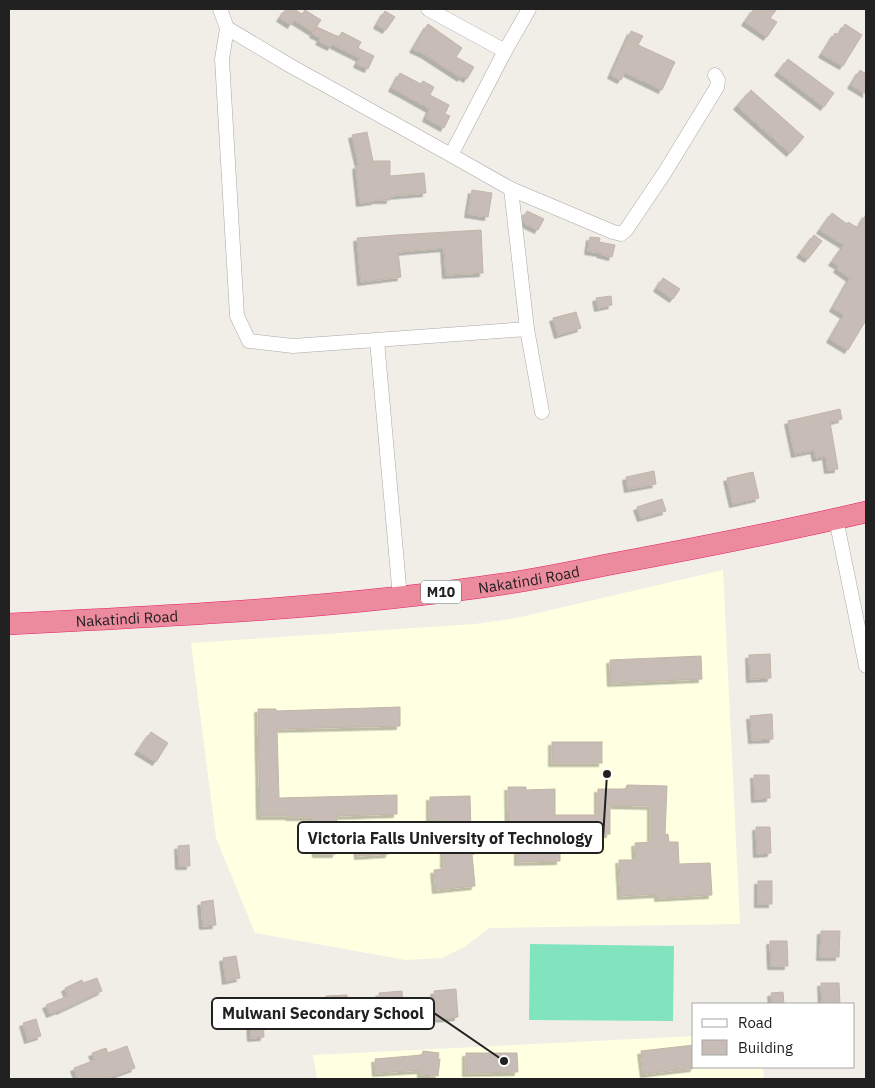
<svg xmlns="http://www.w3.org/2000/svg" width="875" height="1088" font-family="'IBM Plex Sans',sans-serif">
	<style>
		.education { fill: #ffffe2 }
		.pitch { fill: #81e4be }
		.building { fill: #c7bdb6; stroke: #c4b4a8; filter: url(#shadow) }
		.lines { fill: none; stroke-linecap: round; stroke-linejoin: round }
		.minor-casing { stroke: #a8a8a8; stroke-width: 15 }
		.highway-casing { stroke: #e51f63; stroke-width: 22 }
		.minor { stroke: #fff; stroke-width: 14 }
		.highway { stroke: #ec8b9e; stroke-width: 21 }
		.labels { text-anchor: middle; dominant-baseline: central; stroke-width: 4; stroke-linejoin: round; paint-order: stroke }
		.shield { fill: #fff; stroke: #646464; stroke-width: 1 }
		.shield-label { font-size: 14px; font-weight: bold; fill: #212121 }
		.street-label { font-size: 15px; fill: #212121; stroke: #fff }
		.leader { fill: none; stroke: #212121; stroke-width: 2 }
		.callout-dot { fill: #212121; stroke: #fff; stroke-width: 2 }
		.callout { fill: #fff; stroke: #212121; stroke-width: 2 }
		.callout-label { font-size: 16px; text-anchor: middle; font-weight: bold; fill: #212121 }
	</style>
	<defs>
		<filter id="shadow"><feDropShadow dx="-3.5" dy="3.5" stdDeviation="0" flood-color="#0004"/></filter>
	</defs>
	<rect width="100%" height="100%" fill="#f1eee7"/>
	<g class="education">
		<path d="M 723,570 L 740,924 L 489,928 L 466,946 L 442,958 L 406,960 L 255,933 L 216,838 L 191,643 L 475,624 L 516,618 Z"/>
		<path d="M 694,1036 L 694,1067 L 763,1067 L 764,1079 L 317,1079 L 313,1055 Z"/>
	</g>
	<path class="pitch" d="M 530,944 L 674,946 L 673,1021 L 529,1020 Z"/>
	<g class="building">
		<path d="M 286,9 L 294,9 L 302,14 L 305,10 L 321,20 L 313,32 L 294,20 L 291,25 L 280,18 Z"/>
		<path d="M 754,9 L 777,9 L 770,18 L 777,22 L 767,37 L 745,22 Z"/>
		<path d="M 385,11 L 395,17 L 386,30 L 377,25 Z"/>
		<path d="M 428,24 L 462,48 L 456,57 L 474,67 L 467,79 L 462,76 L 461,78 L 424,54 L 413,49 Z"/>
		<path d="M 845,24 L 862,35 L 843,66 L 822,54 L 835,33 L 839,35 Z"/>
		<path d="M 317,27 L 339,37 L 342,32 L 361,42 L 358,48 L 374,56 L 368,69 L 357,64 L 360,58 L 332,44 L 331,47 L 319,41 L 321,38 L 313,34 Z"/>
		<path d="M 631,31 L 643,36 L 638,45 L 675,62 L 662,90 L 625,72 L 621,80 L 611,75 Z"/>
		<path d="M 788,59 L 834,93 L 824,107 L 778,72 Z"/>
		<path d="M 860,70 L 866,74 L 866,94 L 851,85 Z"/>
		<path d="M 400,73 L 421,84 L 423,81 L 434,87 L 430,95 L 449,105 L 445,114 L 450,116 L 444,128 L 426,118 L 430,109 L 405,95 L 392,88 Z"/>
		<path d="M 751,90 L 804,137 L 790,153 L 737,106 Z"/>
		<path d="M 367,132 L 373,161 L 390,161 L 390,176 L 424,173 L 426,193 L 390,196 L 390,200 L 375,200 L 375,201 L 360,203 L 356,166 L 359,165 L 352,135 Z"/>
		<path d="M 472,190 L 492,193 L 488,217 L 468,214 Z"/>
		<path d="M 527,211 L 544,219 L 538,230 L 524,223 L 523,218 Z"/>
		<path d="M 832,213 L 847,224 L 848,222 L 858,228 L 866,214 L 866,320 L 848,350 L 830,339 L 844,315 L 833,308 L 850,278 L 837,269 L 839,266 L 832,262 L 844,245 L 820,230 Z"/>
		<path d="M 481,230 L 483,273 L 446,275 L 444,248 L 398,252 L 401,277 L 361,282 L 357,238 L 396,235 Z"/>
		<path d="M 814,235 L 822,241 L 808,259 L 800,254 Z"/>
		<path d="M 590,237 L 600,238 L 599,242 L 615,245 L 612,257 L 600,254 L 601,253 L 588,251 Z"/>
		<path d="M 663,278 L 680,289 L 673,299 L 657,288 Z"/>
		<path d="M 611,296 L 612,305 L 598,308 L 596,298 Z"/>
		<path d="M 576,312 L 581,328 L 558,335 L 553,318 Z"/>
		<path d="M 840,409 L 842,419 L 830,422 L 838,469 L 828,470 L 826,456 L 816,458 L 814,450 L 795,454 L 788,421 Z"/>
		<path d="M 654,471 L 656,484 L 628,489 L 626,477 Z"/>
		<path d="M 753,472 L 759,498 L 733,504 L 727,478 Z"/>
		<path d="M 662,499 L 666,511 L 641,518 L 637,507 Z"/>
		<path d="M 770,654 L 771,678 L 750,679 L 749,655 Z"/>
		<path d="M 701,656 L 702,679 L 611,683 L 610,660 Z"/>
		<path d="M 400,707 L 400,726 L 277,729 L 279,798 L 397,795 L 397,814 L 337,816 L 336,854 L 316,854 L 315,840 L 312,840 L 313,817 L 289,817 L 289,816 L 260,816 L 258,709 L 276,709 L 276,711 Z"/>
		<path d="M 772,714 L 773,739 L 752,740 L 750,716 Z"/>
		<path d="M 151,732 L 168,743 L 156,762 L 138,751 Z"/>
		<rect x="552" y="742" width="50" height="21"/>
		<path d="M 754,775 L 769,775 L 770,798 L 755,799 Z"/>
		<path d="M 627,785 L 667,786 L 665,835 L 668,834 L 669,842 L 678,842 L 679,864 L 710,863 L 712,895 L 658,898 L 658,894 L 621,896 L 619,860 L 636,860 L 635,843 L 651,842 L 651,806 L 610,805 L 610,834 L 570,835 L 570,843 L 560,843 L 560,861 L 518,862 L 518,840 L 509,840 L 508,787 L 526,787 L 526,790 L 555,789 L 555,815 L 598,815 L 598,789 L 626,789 Z"/>
		<path d="M 470,796 L 471,833 L 475,833 L 475,854 L 472,854 L 475,886 L 436,890 L 434,870 L 444,869 L 444,819 L 430,819 L 430,797 Z"/>
		<path d="M 756,827 L 770,827 L 771,853 L 757,854 Z"/>
		<path d="M 389,840 L 389,854 L 358,856 L 357,841 Z"/>
		<path d="M 189,845 L 190,866 L 179,866 L 178,846 Z"/>
		<rect x="758" y="881" width="14" height="23"/>
		<path d="M 213,900 L 216,925 L 203,926 L 201,902 Z"/>
		<path d="M 821,931 L 840,931 L 839,957 L 820,957 Z"/>
		<path d="M 770,941 L 787,941 L 788,966 L 771,966 Z"/>
		<path d="M 236,956 L 240,978 L 226,981 L 223,958 Z"/>
		<path d="M 97,978 L 102,991 L 60,1011 L 60,1010 L 50,1014 L 46,1005 L 68,996 L 65,988 L 82,980 L 83,983 Z"/>
		<path d="M 821,983 L 839,983 L 840,1004 L 822,1004 Z"/>
		<path d="M 456,989 L 458,1017 L 436,1019 L 434,991 Z"/>
		<path d="M 402,991 L 404,1019 L 381,1020 L 379,993 Z"/>
		<path d="M 783,992 L 784,1004 L 772,1004 L 771,993 Z"/>
		<path d="M 347,995 L 348,1020 L 327,1021 L 326,996 Z"/>
		<path d="M 263,1014 L 264,1037 L 251,1038 L 250,1015 Z"/>
		<path d="M 36,1019 L 41,1036 L 28,1040 L 23,1023 Z"/>
		<path d="M 694,1045 L 694,1068 L 644,1074 L 641,1051 Z"/>
		<path d="M 127,1046 L 135,1068 L 105,1079 L 78,1079 L 74,1068 L 95,1060 L 92,1053 L 106,1048 L 108,1053 Z"/>
		<path d="M 423,1051 L 439,1053 L 438,1059 L 440,1059 L 438,1076 L 421,1075 L 421,1070 L 376,1073 L 375,1059 L 422,1055 Z"/>
		<path d="M 466,1053 L 517,1053 L 518,1072 L 466,1073 Z"/>
	</g>
	<g class="lines">
		<g class="minor-casing">
			<g id="minor">
				<path d="M 220,9 L 227,28 L 289,65 L 451,155"/>
				<path d="M 428,9 L 505,51"/>
				<path d="M 529,9 L 505,51 L 451,155 L 511,189 L 613,232 L 621,234 L 626,230 L 665,172 L 717,87 L 718,80 L 715,75"/>
				<path d="M 227,28 L 222,59 L 237,316 L 249,341 L 293,346 L 527,329"/>
				<path d="M 511,189 L 527,329 L 542,412"/>
				<path d="M 377,341 L 400,597"/>
				<path d="M 836,519 L 866,666"/>
			</g>
		</g>
		<g class="highway-casing">
			<g id="highway">
				<path id="s1" d="M 9,624 C 174,616 339,608 503,584 C 538,579 572,572 606,565 C 693,549 780,532 866,512"/>
			</g>
		</g>
		<use href="#minor" class="minor"/>
		<use href="#highway" class="highway"/>
	</g>
	<g class="labels">
		<rect class="shield" x="421" y="580.5" width="40" height="23" rx="4"/>
		<g class="shield-label">
			<text x="441" y="592">M10</text>
		</g>
		<g class="street-label">
			<text stroke="none"><textPath href="#s1" startOffset="522">Nakatindi Road</textPath></text>
			<text stroke="none"><textPath href="#s1" startOffset="118">Nakatindi Road</textPath></text>
		</g>
	</g>
	<path class="leader" d="M607 774L603 838M504 1061L434 1013"/>
	<g class="callout-dot">
		<circle cx="607" cy="774" r="5"/>
		<circle cx="504" cy="1061" r="5"/>
	</g>
	<g class="callout">
		<rect x="298" y="822" width="305" height="31" rx="5"/>
		<rect x="212" y="998" width="222" height="31" rx="5"/>
	</g>
	<g class="callout-label">
		<text x="450" y="844">Victoria Falls University of Technology</text>
		<text x="323" y="1019">Mulwani Secondary School</text>
	</g>
	<rect width="875" height="1088" fill="none" stroke="#212121" stroke-width="20"/>
	<rect x="692" y="1003" width="162" height="65" fill="#ffffff" stroke="#a6a6a6"/>
	<rect x="702" y="1019" width="25" height="8" fill="#ffffff" stroke="#a6a6a6"/>
	<text x="738" y="1028" font-size="15" fill="#212121">Road</text>
	<rect x="702" y="1040" width="25" height="15" fill="#c7bdb6" stroke="#a6a6a6"/>
	<text x="738" y="1053" font-size="15" fill="#212121">Building</text>
</svg>
